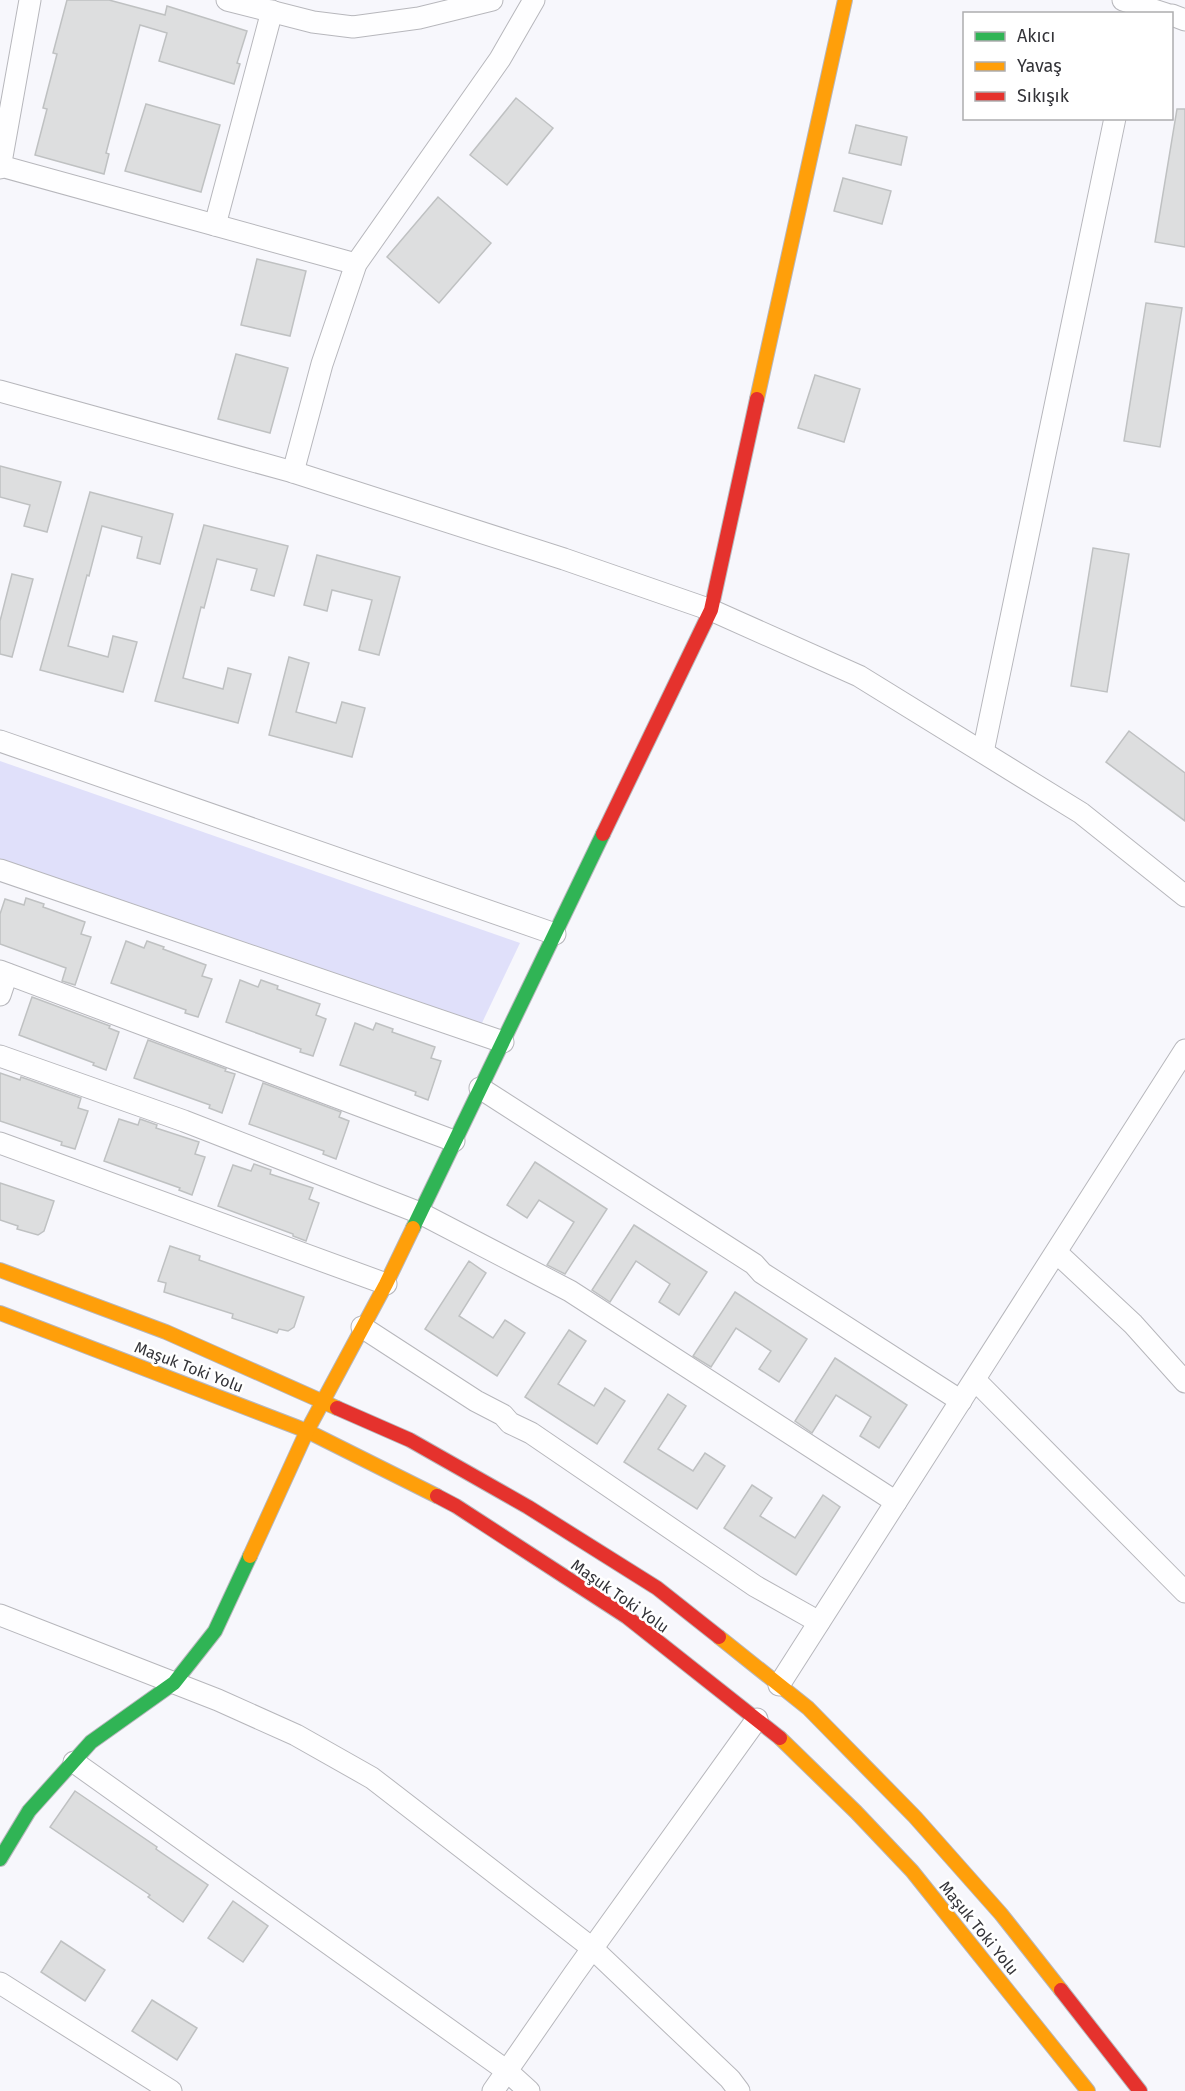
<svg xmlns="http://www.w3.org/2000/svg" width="1185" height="2091" font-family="'Fira Sans',sans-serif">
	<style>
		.green { fill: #e0e0fa }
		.building { fill: #dddedf; stroke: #bfc1c2; stroke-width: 1.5 }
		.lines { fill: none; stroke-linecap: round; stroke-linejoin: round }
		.street-casing { stroke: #b7b7bc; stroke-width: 23 }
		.fast-casing { stroke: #b7b7bc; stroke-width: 16 }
		.slow-casing { stroke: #b7b7bc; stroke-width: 16 }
		.jam-casing { stroke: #b7b7bc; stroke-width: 16 }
		.street { stroke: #fefeff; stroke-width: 21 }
		.fast { stroke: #30b455; stroke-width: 14 }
		.slow { stroke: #ff9f0a; stroke-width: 14 }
		.jam { stroke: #e5322d; stroke-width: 14 }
		.labels { text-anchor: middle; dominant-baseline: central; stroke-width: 5; stroke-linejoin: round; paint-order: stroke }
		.street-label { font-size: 16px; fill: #333338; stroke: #fff }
	</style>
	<rect width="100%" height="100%" fill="#f7f7fc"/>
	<path class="green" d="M 0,761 L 520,943 L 481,1025 L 0,860 Z"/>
	<g class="building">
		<path d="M 67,0 L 109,0 L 165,15 L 167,6 L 247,31 L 237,63 L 240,64 L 234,84 L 159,61 L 167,33 L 140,25 L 106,153 L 109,154 L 104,174 L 35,155 L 47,109 L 43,108 L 57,54 L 53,53 Z"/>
		<path d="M 516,98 L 553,128 L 507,185 L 470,155 Z"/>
		<path d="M 146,104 L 220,125 L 201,192 L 125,171 Z"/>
		<path d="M 1177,109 L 1185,109 L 1185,247 L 1155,242 Z"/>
		<path d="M 856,125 L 907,137 L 901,165 L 849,153 Z"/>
		<path d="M 843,178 L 891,191 L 882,224 L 834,211 Z"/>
		<path d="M 438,197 L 491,243 L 439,303 L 387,257 Z"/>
		<path d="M 257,259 L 306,271 L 290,336 L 241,325 Z"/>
		<path d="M 1146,303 L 1182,308 L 1160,447 L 1124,441 Z"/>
		<path d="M 236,354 L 288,368 L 270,433 L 218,419 Z"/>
		<path d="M 815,375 L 860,389 L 844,442 L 798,428 Z"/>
		<path d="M 0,466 L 61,482 L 47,532 L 24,526 L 30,505 L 0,497 Z"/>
		<path d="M 90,492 L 173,514 L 160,564 L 137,558 L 142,537 L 102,526 L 89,576 L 87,575 L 68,646 L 108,657 L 113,636 L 137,642 L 123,692 L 40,670 Z"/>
		<path d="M 204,525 L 288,546 L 274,596 L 251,590 L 257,569 L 217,559 L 204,608 L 201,607 L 183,678 L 223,689 L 228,668 L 251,674 L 238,723 L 155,701 Z"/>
		<path d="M 1093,548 L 1129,554 L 1107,692 L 1071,686 Z"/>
		<path d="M 317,555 L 400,577 L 379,655 L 359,650 L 372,600 L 332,590 L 327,611 L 304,605 Z"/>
		<path d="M 12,574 L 33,579 L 12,657 L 0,654 L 0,621 Z"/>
		<path d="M 289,657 L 309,663 L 296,712 L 336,723 L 342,702 L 365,708 L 352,757 L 269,735 Z"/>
		<path d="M 1129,731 L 1185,773 L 1185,821 L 1106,762 Z"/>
		<path d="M 26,898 L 44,904 L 43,907 L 85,922 L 81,934 L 91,937 L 75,985 L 62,981 L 66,968 L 0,944 L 0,914 L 5,899 L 24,905 Z"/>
		<path d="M 126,941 L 144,948 L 147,941 L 164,947 L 163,949 L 206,965 L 202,976 L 212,979 L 198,1017 L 185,1013 L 186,1010 L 111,983 Z"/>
		<path d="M 240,980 L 258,987 L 261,980 L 278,986 L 277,989 L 320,1004 L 316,1015 L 326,1019 L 313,1056 L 300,1052 L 301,1049 L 226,1022 Z"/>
		<path d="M 32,997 L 110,1026 L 109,1028 L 119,1032 L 106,1070 L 93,1065 L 94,1063 L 19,1035 Z"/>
		<path d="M 355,1023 L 373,1030 L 376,1023 L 393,1029 L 392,1032 L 435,1047 L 431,1058 L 441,1061 L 428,1100 L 415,1095 L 416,1092 L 340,1065 Z"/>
		<path d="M 148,1040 L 226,1069 L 225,1071 L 235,1074 L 222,1113 L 209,1108 L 210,1105 L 134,1078 Z"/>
		<path d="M 0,1073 L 20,1080 L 21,1077 L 81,1098 L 78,1108 L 88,1111 L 75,1149 L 61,1145 L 62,1142 L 0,1121 Z"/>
		<path d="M 263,1083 L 341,1112 L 339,1117 L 349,1121 L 336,1159 L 323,1154 L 324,1151 L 249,1124 Z"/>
		<path d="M 119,1119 L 138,1125 L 140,1119 L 157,1125 L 156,1128 L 199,1142 L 195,1154 L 205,1157 L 192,1195 L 179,1190 L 180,1188 L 104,1161 Z"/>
		<path d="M 535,1162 L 607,1209 L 565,1274 L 547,1265 L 574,1222 L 539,1200 L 527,1218 L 507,1205 Z"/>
		<path d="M 254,1164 L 271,1170 L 270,1174 L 313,1188 L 309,1199 L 319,1203 L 306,1241 L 293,1236 L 293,1234 L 218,1206 L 233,1165 L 251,1171 Z"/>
		<path d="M 0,1183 L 54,1201 L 44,1231 L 38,1235 L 17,1229 L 18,1226 L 0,1220 Z"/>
		<path d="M 634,1225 L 707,1272 L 679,1315 L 659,1302 L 670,1284 L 636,1261 L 610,1302 L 592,1290 Z"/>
		<path d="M 170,1246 L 200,1256 L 199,1260 L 304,1297 L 294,1327 L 288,1331 L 279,1329 L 277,1333 L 232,1318 L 233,1314 L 164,1292 L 166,1283 L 158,1281 Z"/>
		<path d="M 469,1261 L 486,1273 L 459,1316 L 493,1338 L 505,1320 L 525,1333 L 497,1376 L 425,1329 Z"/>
		<path d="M 735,1292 L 807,1339 L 779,1382 L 759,1369 L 771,1351 L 736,1328 L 711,1367 L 693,1356 Z"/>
		<path d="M 569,1330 L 586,1341 L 558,1384 L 594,1406 L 605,1388 L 625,1401 L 597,1444 L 525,1397 Z"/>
		<path d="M 835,1358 L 907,1405 L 879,1448 L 860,1436 L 871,1417 L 836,1395 L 812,1433 L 795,1421 Z"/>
		<path d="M 668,1394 L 686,1406 L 658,1449 L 693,1471 L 705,1453 L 725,1466 L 697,1509 L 624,1462 Z"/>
		<path d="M 752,1485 L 772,1498 L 760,1516 L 795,1538 L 823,1495 L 840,1507 L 796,1575 L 724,1528 Z"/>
		<path d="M 75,1791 L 157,1847 L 156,1849 L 208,1885 L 183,1922 L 148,1897 L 150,1895 L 50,1827 Z"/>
		<path d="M 233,1901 L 268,1926 L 243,1962 L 208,1938 Z"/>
		<path d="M 61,1941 L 105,1970 L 85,2001 L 41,1972 Z"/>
		<path d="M 152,2000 L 197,2028 L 177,2060 L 132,2031 Z"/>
	</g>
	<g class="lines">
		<g class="street-casing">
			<g id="street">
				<path d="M 227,0 L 313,22 L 353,27 L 419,18 L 492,0"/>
				<path d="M 1123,0 L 1166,14"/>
				<path d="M 1172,15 L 1185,20"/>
				<path d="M 1,166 L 356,264"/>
				<path d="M 0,168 L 30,0"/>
				<path d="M 215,225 L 272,11"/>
				<path d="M 0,391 L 293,472 L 564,559 L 711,610 L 859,676 L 1081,813 L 1185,896"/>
				<path d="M 293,472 L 322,364 L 356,264 L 500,59 L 534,0"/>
				<path d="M 0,741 L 555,934"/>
				<path d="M 983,752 L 1115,118"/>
				<path d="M 0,870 L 503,1042"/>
				<path d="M 0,971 L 454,1141"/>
				<path d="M 0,995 L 7,974"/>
				<path d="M 0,1056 L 184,1121 L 420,1213 L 570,1291 L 896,1502"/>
				<path d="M 480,1088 L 754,1264 L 762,1273 L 961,1401"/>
				<path d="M 0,1143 L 386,1284"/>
				<path d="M 1057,1253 L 1133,1324 L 1185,1382"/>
				<path d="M 362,1327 L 476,1401 L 503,1415 L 510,1423 L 531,1433 L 755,1586 L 819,1622"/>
				<path d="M 975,1380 L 1185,1592"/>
				<path d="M 0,1615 L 218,1700 L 296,1735 L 372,1778 L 592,1948 L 730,2079 L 739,2091"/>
				<path d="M 779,1685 L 1185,1050"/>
				<path d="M 74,1762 L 507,2071 L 529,2091"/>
				<path d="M 0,1983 L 171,2091"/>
				<path d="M 493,2091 L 574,1974 L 757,1719"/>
			</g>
		</g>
		<g class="fast-casing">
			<g id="fast">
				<path d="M 413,1228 L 603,834"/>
				<path d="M 0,1859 L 29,1811 L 91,1742 L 174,1683 L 215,1631 L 250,1556"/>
			</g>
		</g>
		<g class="slow-casing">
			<g id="slow">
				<path d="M 757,399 L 845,0"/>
				<path d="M 0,1270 L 166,1332 L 337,1408"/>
				<path d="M 0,1313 L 307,1431 L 437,1496"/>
				<path d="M 250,1556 L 307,1431 L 386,1284 L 413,1228"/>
				<path d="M 719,1637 L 808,1708 L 915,1817 L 1001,1914 L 1061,1990"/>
				<path d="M 780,1738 L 856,1812 L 912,1871 L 1088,2091"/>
			</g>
		</g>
		<g class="jam-casing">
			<g id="jam">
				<path d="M 603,834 L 711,610 L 757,399"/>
				<path d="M 337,1408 L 410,1440 L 528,1507 L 657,1588 L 719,1637"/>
				<path d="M 437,1496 L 456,1506 L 627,1617 L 780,1738"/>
				<path d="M 1061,1990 L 1140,2091"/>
			</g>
		</g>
		<use href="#street" class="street"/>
		<use href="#fast" class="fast"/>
		<use href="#slow" class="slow"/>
		<use href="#jam" class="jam"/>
	</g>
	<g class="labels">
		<g class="street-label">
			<text transform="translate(189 1367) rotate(21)">Maşuk Toki Yolu</text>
			<text transform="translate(620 1596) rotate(35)">Maşuk Toki Yolu</text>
			<text transform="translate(979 1928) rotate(51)">Maşuk Toki Yolu</text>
		</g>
	</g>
	<rect x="963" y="12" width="210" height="108" fill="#ffffff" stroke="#adadaf" stroke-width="1.5"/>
	<rect x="975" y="32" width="30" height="9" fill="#30b455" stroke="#adadaf" stroke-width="1.5"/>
	<text x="1017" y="42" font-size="18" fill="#333338">Akıcı</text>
	<rect x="975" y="62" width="30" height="9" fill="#ff9f0a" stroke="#adadaf" stroke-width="1.5"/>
	<text x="1017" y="72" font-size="18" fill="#333338">Yavaş</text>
	<rect x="975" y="92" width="30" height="9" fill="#e5322d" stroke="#adadaf" stroke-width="1.5"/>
	<text x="1017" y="102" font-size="18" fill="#333338">Sıkışık</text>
</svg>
